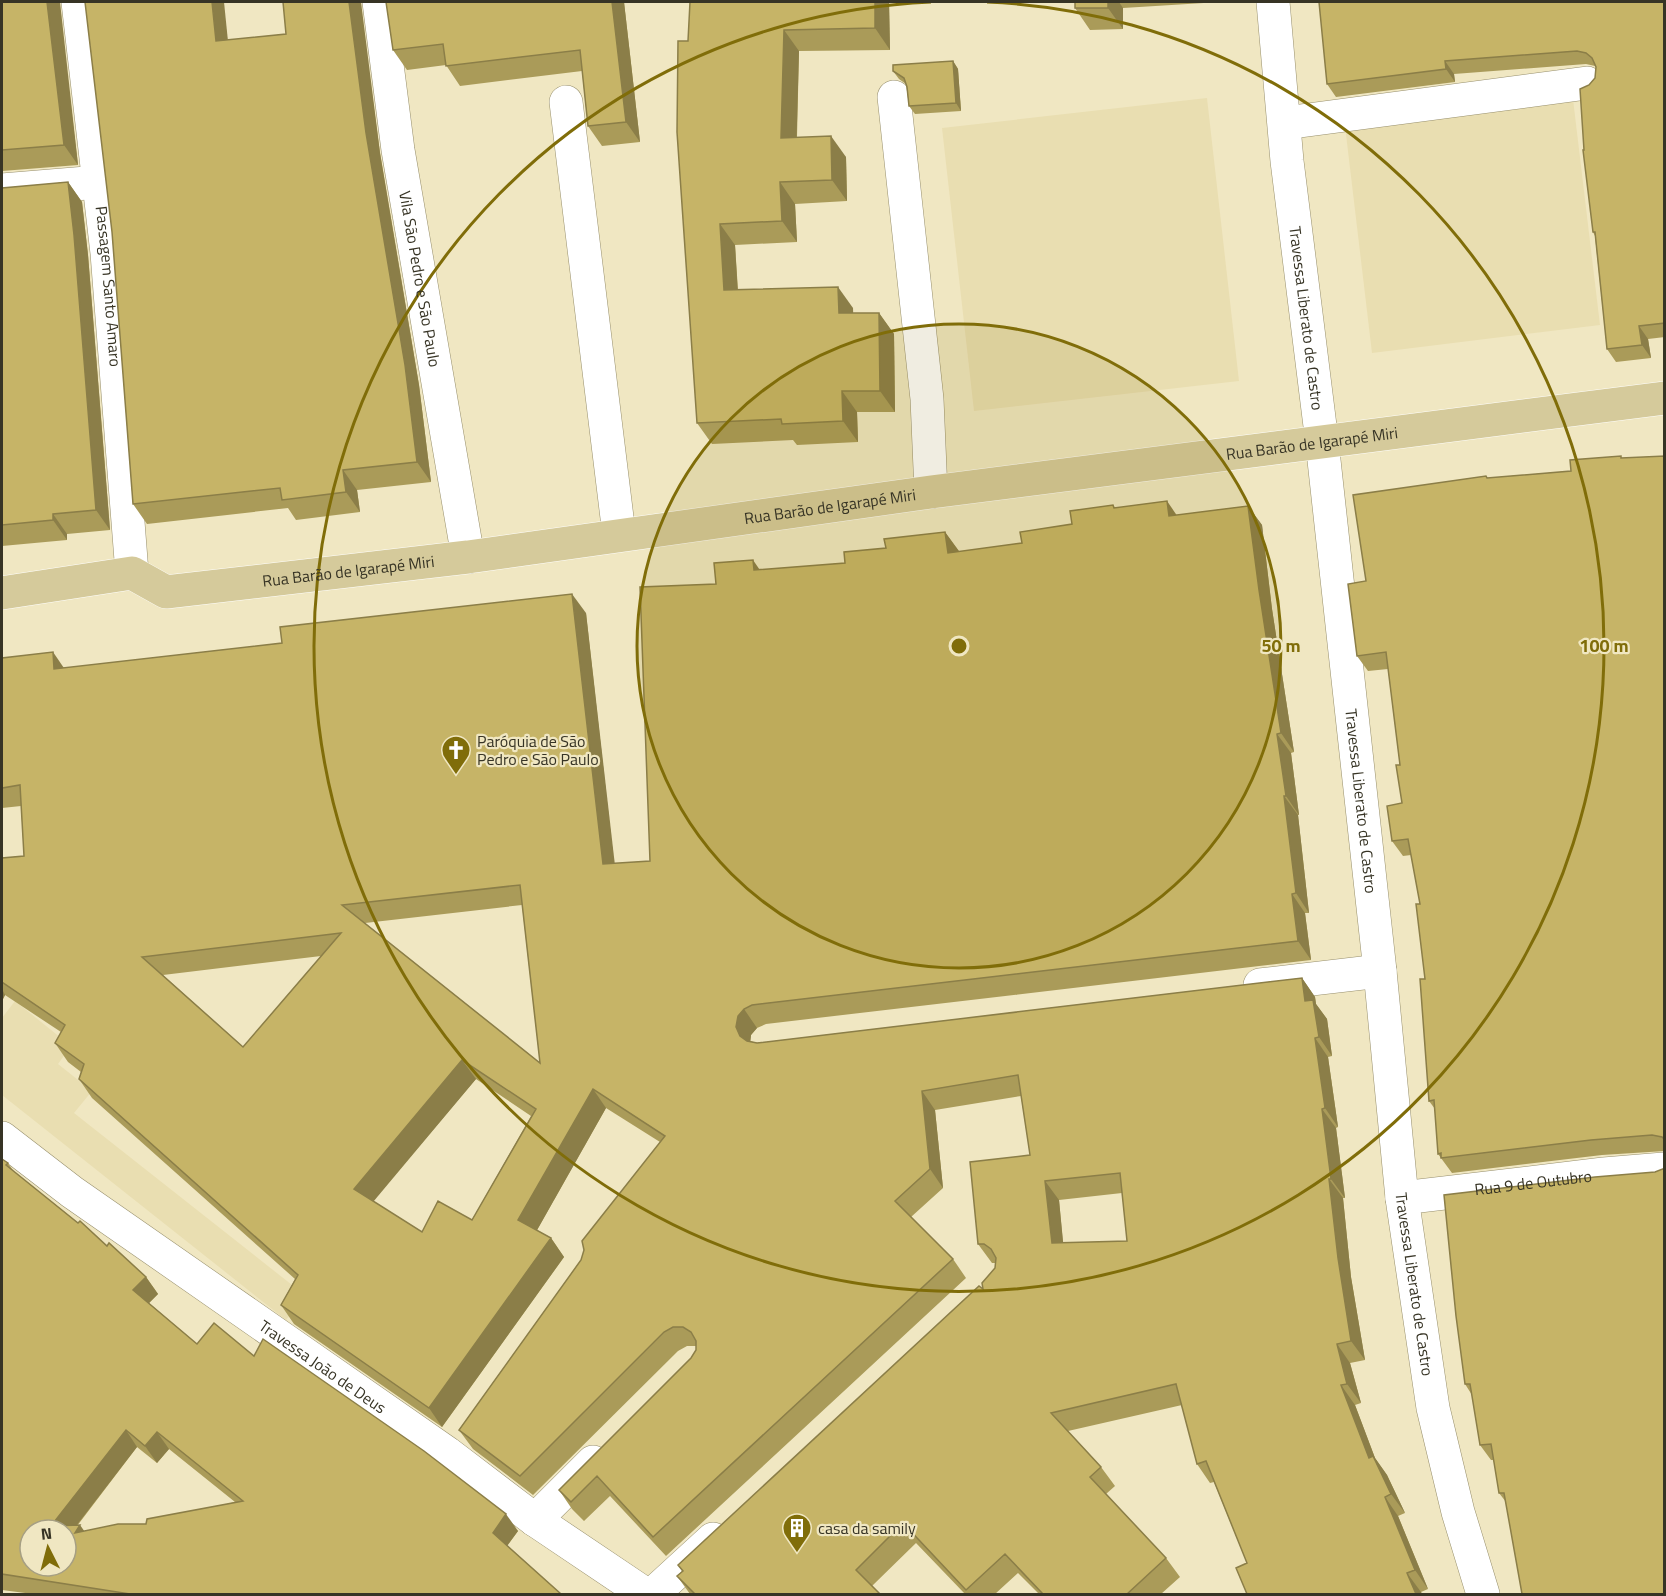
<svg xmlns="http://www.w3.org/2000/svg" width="1666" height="1596" font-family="'Titillium Web',sans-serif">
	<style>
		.built { fill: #e9deb1 }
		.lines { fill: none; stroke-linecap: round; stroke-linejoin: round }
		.minor-casing { stroke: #978f6c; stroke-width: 34 }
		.major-casing { stroke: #fff; stroke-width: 34 }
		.minor { stroke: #fff; stroke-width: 33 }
		.major { stroke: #d5ca9b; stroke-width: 33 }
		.wall { fill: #aa9b59; fill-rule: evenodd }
		.shaded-wall { fill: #8b7e48 }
		.building { fill: #c6b467; stroke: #8b7e48; stroke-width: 1.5; fill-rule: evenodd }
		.ring { fill: none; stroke: #806d09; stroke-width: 3 }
		.labels { text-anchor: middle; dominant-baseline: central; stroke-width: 4.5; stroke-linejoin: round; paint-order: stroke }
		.street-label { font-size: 16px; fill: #373425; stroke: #f0e7c2 }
		.poi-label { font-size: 16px; fill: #373425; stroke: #f0e7c2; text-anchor: start }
		.centre { fill: #806d09; stroke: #f0e7c2; stroke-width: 3 }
		.ring-label { font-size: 18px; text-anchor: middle; font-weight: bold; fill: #806d09; stroke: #f0e7c2; stroke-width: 4.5; stroke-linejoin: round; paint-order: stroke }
	</style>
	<rect width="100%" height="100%" fill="#f0e7c2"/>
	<g class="built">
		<path d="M 1207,98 L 1239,381 L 974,411 L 942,128 Z"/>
		<path d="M 1573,99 L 1600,325 L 1372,353 L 1345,126 Z"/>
		<path d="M 15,1001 L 71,1046 L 58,1064 L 92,1091 L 74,1113 L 306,1296 L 286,1320 L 2,1095 L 2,1018 Z"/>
	</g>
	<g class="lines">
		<g class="minor-casing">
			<g id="minor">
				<path id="s1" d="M 78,2 L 107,253 L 132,573"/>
				<path id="s2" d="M 379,2 L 398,150 L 468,557"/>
				<path id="s3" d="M 1273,2 L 1287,161 L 1322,442 L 1380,971 L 1402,1198 L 1433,1408 L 1458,1512 L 1483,1594"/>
				<path d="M 894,97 L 927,399 L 931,492"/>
				<path d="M 566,102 L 619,534"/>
				<path d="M 1285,123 L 1587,83"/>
				<path d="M 2,190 L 99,182"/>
				<path d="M 1260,985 L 1380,971"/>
				<path id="s4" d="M 2,1138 L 72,1192 L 447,1453 L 535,1520 L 645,1594"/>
				<path id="s5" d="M 1402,1198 L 1604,1174 L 1664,1169"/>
				<path d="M 535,1520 L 593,1462"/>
				<path d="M 653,1594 L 713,1539"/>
			</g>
		</g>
		<g class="major-casing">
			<g id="major">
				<path id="s6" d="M 2,593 L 132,573 L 166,592 L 468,557 L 931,492 L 1664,398"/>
			</g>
		</g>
		<use href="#minor" class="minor"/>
		<use href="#major" class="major"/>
	</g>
	<g class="wall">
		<path d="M 2,2 L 59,4 L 78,165 L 2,171 Z"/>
		<path d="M 386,2 L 624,2 L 640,142 L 602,146 L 588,126 L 582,71 L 460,86 L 446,65 L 407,70 L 393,50 Z"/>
		<path d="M 889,2 L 890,50 L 799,51 L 797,137 L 846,157 L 847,201 L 795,204 L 797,242 L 735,245 L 738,290 L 853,308 L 853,313 L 879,313 L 894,334 L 895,412 L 857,412 L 858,442 L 797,445 L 793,440 L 712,444 L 697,423 L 688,41 Z"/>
		<path d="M 1075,2 L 1220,2 L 1123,8 L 1123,29 L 1090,30 L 1075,8 Z"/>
		<path d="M 1665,2 L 1665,337 L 1648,339 L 1651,358 L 1616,362 L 1607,349 L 1595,236 L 1593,232 L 1584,150 L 1589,85 L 1595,78 L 1596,67 L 1595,66 L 1586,64 L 1454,74 L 1455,82 L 1336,97 L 1327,84 Z"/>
		<path d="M 360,4 L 380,153 L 419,385 L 431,482 L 357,490 L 360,512 L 296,520 L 288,508 L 147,524 L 133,504 L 112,232 L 228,40 L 286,34 Z"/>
		<path d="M 953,61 L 958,69 L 961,111 L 915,114 L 909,106 L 906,84 L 899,79 L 893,71 Z"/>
		<path d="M 68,182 L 82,202 L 88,255 L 110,530 L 67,534 L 67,540 L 2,546 L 2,188 Z"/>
		<path d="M 1665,456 L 1665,1151 L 1602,1155 L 1452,1173 L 1438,1154 L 1435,1109 L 1429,1101 L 1425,979 L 1420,904 L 1411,855 L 1403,856 L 1392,841 L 1402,803 L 1400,765 L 1388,669 L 1368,671 L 1357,656 L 1366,581 L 1486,476 L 1488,478 L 1571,471 L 1623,458 Z"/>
		<path d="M 1113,505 L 1115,508 L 1177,515 L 1248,506 L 1262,525 L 1272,609 L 1294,752 L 1291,753 L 1299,815 L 1298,815 L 1309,913 L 1305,913 L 1311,960 L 766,1024 L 757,1028 L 751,1035 L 750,1041 L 757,1043 L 1302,978 L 1315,997 L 1316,1004 L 1327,1019 L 1332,1056 L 1328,1057 L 1338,1127 L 1336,1128 L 1345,1198 L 1343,1198 L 1351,1277 L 1365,1360 L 1350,1363 L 1361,1403 L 1355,1405 L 1375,1458 L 1387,1475 L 1405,1513 L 1398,1516 L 1428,1589 L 1421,1592 L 1422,1594 L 1247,1594 L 1247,1563 L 1214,1482 L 1210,1483 L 1197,1464 L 1182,1405 L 1068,1431 L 1101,1467 L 1115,1486 L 1106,1494 L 1166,1558 L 1180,1577 L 1161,1594 L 1039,1594 L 1018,1573 L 995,1594 L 965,1594 L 916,1543 L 872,1586 L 880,1594 L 690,1594 L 677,1576 L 682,1571 L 678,1565 L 983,1289 L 995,1268 L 996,1263 L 992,1263 L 978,1244 L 1030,1155 L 1021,1096 L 935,1110 L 943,1188 L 911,1217 L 953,1259 L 966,1278 L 666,1556 L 610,1496 L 584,1521 L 572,1509 L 559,1490 L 691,1358 L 696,1350 L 696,1346 L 687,1346 L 678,1351 L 533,1495 L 473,1449 L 459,1430 L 581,1260 L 660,1142 L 606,1108 L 537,1230 L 551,1238 L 564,1257 L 442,1427 L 294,1324 L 281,1305 L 295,1279 L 92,1098 L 79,1079 L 81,1072 L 68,1062 L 55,1043 L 61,1032 L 5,995 L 2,1001 L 2,858 L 24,856 L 21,806 L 2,808 L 2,658 L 64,668 L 586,613 L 614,864 L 650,861 L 716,584 L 760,570 L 845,563 L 886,548 L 945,532 L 959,552 L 1022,543 L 1072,524 ZM 522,905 L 540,1063 L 365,923 ZM 321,956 L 243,1047 L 163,975 ZM 476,1079 L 531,1116 L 472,1220 L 422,1232 L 373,1201 ZM 1122,1193 L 1127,1241 L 1063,1243 L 1059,1200 Z"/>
		<path d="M 2,1159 L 8,1163 L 14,1172 L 146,1277 L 158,1294 L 149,1303 L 197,1344 L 254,1356 L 518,1531 L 507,1546 L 561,1594 L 33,1594 L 2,1590 ZM 137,1447 L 157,1463 L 169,1449 L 235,1502 L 146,1524 L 84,1531 L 77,1526 Z"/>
		<path d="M 1663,1169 L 1506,1502 L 1499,1493 L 1494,1460 L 1491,1460 L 1480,1445 L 1472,1395 L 1465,1384 L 1655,1172 Z"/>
	</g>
	<g class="shaded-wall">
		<path d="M 47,2 L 60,2 L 78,165 L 64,145 Z"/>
		<path d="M 212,2 L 224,2 L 230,61 L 216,41 Z"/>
		<path d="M 349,2 L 361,2 L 380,153 L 419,385 L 431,482 L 417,462 L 366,133 Z"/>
		<path d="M 612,2 L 624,2 L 640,142 L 626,122 Z"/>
		<path d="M 875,2 L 889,2 L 890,50 L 875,28 Z"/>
		<path d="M 1108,2 L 1119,2 L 1123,8 L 1123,29 L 1108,8 Z"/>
		<path d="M 784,30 L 799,51 L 796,159 L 781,138 Z"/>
		<path d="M 953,61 L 958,69 L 961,111 L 956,103 Z"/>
		<path d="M 1445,61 L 1454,74 L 1455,82 L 1446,69 Z"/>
		<path d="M 831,136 L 846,157 L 847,201 L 832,180 Z"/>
		<path d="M 68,182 L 82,202 L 88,255 L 110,530 L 96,510 Z"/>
		<path d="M 780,182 L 795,204 L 797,242 L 782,221 Z"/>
		<path d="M 720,224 L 735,245 L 739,312 L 724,290 Z"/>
		<path d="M 838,287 L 853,308 L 854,334 L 839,313 Z"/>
		<path d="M 879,313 L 894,334 L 895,412 L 880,391 Z"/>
		<path d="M 1639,326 L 1648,339 L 1651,358 L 1642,345 Z"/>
		<path d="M 842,391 L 857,412 L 858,442 L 843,421 Z"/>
		<path d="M 343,470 L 357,490 L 360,512 L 346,492 Z"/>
		<path d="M 1167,501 L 1180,520 L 1169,516 Z"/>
		<path d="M 1248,506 L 1262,525 L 1272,609 L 1294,752 L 1281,733 L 1259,590 Z"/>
		<path d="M 53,514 L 67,534 L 67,540 L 53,520 Z"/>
		<path d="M 945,532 L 959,551 L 961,572 L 948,553 Z"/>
		<path d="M 753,560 L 766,579 L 754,570 Z"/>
		<path d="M 572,594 L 586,613 L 617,883 L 603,864 Z"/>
		<path d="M 53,652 L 66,671 L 54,669 Z"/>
		<path d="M 1277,734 L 1291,753 L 1299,815 L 1286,796 Z"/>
		<path d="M 1284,796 L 1298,815 L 1309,913 L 1296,893 Z"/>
		<path d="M 1292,894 L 1305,913 L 1311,960 L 1298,941 Z"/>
		<path d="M 1302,978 L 1315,997 L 1316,1004 L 1327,1019 L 1332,1056 L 1319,1037 L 1305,1001 Z"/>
		<path d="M 2,989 L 5,995 L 2,1001 Z"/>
		<path d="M 744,1009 L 757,1028 L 751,1035 L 750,1046 L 740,1036 L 736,1027 L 738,1016 Z"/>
		<path d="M 1315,1038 L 1328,1057 L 1338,1127 L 1325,1108 Z"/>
		<path d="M 462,1060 L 476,1079 L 368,1208 L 354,1189 Z"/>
		<path d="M 593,1089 L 606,1108 L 532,1239 L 518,1220 Z"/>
		<path d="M 922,1091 L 935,1110 L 943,1188 L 930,1169 Z"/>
		<path d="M 1322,1109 L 1336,1128 L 1345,1198 L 1331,1179 Z"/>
		<path d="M 1329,1179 L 1343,1198 L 1351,1277 L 1365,1360 L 1351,1341 L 1338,1258 Z"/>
		<path d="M 1045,1181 L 1059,1200 L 1065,1262 L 1052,1243 Z"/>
		<path d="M 551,1238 L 564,1257 L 442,1427 L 429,1408 Z"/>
		<path d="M 146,1277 L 158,1294 L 145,1307 L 133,1290 Z"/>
		<path d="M 1337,1344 L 1350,1363 L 1361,1403 L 1347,1384 Z"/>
		<path d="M 1341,1385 L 1355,1405 L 1375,1458 L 1387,1475 L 1405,1513 L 1391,1494 L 1369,1458 Z"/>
		<path d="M 126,1430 L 137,1447 L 66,1539 L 51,1526 Z"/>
		<path d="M 157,1432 L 169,1449 L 157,1463 L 145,1446 Z"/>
		<path d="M 1385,1497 L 1398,1516 L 1428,1589 L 1415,1570 Z"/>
		<path d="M 506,1514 L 518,1531 L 504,1550 L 493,1533 Z"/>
		<path d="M 80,1525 L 92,1542 L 75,1533 Z"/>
		<path d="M 1407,1573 L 1421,1592 L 1422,1594 L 1416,1594 Z"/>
	</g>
	<g class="building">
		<path d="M 2,2 L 47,2 L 64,145 L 2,150 Z"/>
		<path d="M 85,2 L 212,2 L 216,41 L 286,34 L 283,2 L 349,2 L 366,133 L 405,365 L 417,462 L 343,470 L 346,492 L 282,500 L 280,488 L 133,504 L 112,232 Z"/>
		<path d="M 386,2 L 612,2 L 626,122 L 588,126 L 580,50 L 446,66 L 443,44 L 393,50 Z"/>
		<path d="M 690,2 L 875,2 L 875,28 L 784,30 L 781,138 L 831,136 L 832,180 L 780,182 L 782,221 L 720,224 L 724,290 L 838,287 L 839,313 L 879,313 L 880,391 L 842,391 L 843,421 L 782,424 L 781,419 L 697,423 L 677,132 L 678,41 L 688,41 Z"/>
		<rect x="1075" y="2" width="33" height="6"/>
		<path d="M 1319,2 L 1665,2 L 1665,323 L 1639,326 L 1642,345 L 1607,349 L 1595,232 L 1593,232 L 1583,150 L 1584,150 L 1580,89 L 1589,85 L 1595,78 L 1596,67 L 1592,58 L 1586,53 L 1577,51 L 1445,61 L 1446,69 L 1327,84 Z"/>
		<path d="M 953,61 L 956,103 L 909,106 L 907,87 L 904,78 L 893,71 L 893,65 Z"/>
		<path d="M 68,182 L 74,235 L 96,510 L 53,514 L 53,520 L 2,525 L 2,188 Z"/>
		<path d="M 1621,456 L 1621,458 L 1665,456 L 1665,1140 L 1662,1137 L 1652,1135 L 1591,1140 L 1441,1158 L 1441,1153 L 1438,1154 L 1434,1100 L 1429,1101 L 1420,979 L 1425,979 L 1416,904 L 1420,904 L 1408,839 L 1392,841 L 1387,806 L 1402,803 L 1396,765 L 1400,765 L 1386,652 L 1357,656 L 1348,584 L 1366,581 L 1353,495 L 1486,476 L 1487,478 L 1571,471 L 1570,460 Z"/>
		<path d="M 1167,501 L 1169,516 L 1248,506 L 1259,590 L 1281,733 L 1277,734 L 1286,796 L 1284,796 L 1296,893 L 1292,894 L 1298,941 L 752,1005 L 744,1009 L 738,1016 L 736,1027 L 740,1036 L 747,1041 L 757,1043 L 1302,978 L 1305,1001 L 1313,1000 L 1319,1037 L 1315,1038 L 1325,1108 L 1322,1109 L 1331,1179 L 1329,1179 L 1338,1258 L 1351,1341 L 1337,1344 L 1347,1384 L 1341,1385 L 1369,1458 L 1373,1456 L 1391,1494 L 1385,1497 L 1415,1570 L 1407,1573 L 1416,1594 L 1247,1594 L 1236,1568 L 1247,1563 L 1206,1461 L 1197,1464 L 1176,1384 L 1051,1413 L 1101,1467 L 1090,1477 L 1166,1558 L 1127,1594 L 1043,1594 L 1005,1554 L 966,1590 L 903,1523 L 856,1570 L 880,1594 L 695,1594 L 677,1576 L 683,1571 L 678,1565 L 979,1286 L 983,1289 L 982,1283 L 995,1268 L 996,1258 L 991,1249 L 984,1244 L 978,1244 L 970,1162 L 1030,1155 L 1018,1075 L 922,1091 L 930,1169 L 895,1201 L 953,1259 L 653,1537 L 597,1476 L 571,1502 L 559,1490 L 691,1358 L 696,1350 L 696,1341 L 691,1332 L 683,1327 L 673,1327 L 664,1332 L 520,1476 L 459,1430 L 581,1260 L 584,1250 L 582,1241 L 665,1136 L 593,1089 L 518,1220 L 551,1238 L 429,1408 L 281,1305 L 298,1275 L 79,1079 L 84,1064 L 55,1043 L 65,1025 L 2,982 L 2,858 L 24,856 L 20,785 L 2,788 L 2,658 L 53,652 L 54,669 L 282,643 L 280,627 L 572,594 L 603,864 L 650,861 L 640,587 L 716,584 L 714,563 L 753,560 L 754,570 L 845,563 L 844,552 L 886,548 L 884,539 L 945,532 L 948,553 L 1022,543 L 1020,532 L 1072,524 L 1070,511 L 1113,505 L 1114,508 ZM 520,885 L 540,1063 L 342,905 ZM 341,933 L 243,1047 L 142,957 ZM 462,1060 L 536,1109 L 472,1220 L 438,1201 L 422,1232 L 354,1189 ZM 1120,1173 L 1127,1241 L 1052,1243 L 1045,1181 Z"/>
		<path d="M 2,1159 L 8,1163 L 6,1165 L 78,1223 L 80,1221 L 107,1246 L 109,1243 L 146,1277 L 133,1290 L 197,1344 L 214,1323 L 254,1356 L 263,1339 L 424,1451 L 506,1514 L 493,1533 L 561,1594 L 130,1594 L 2,1574 ZM 126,1430 L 145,1446 L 157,1432 L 243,1501 L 147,1519 L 146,1524 L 118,1524 L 75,1533 L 80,1525 L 51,1526 ZM 30,1530 L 66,1530 L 66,1566 L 30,1566 Z"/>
		<path d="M 1665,1168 L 1665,1594 L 1522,1594 L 1504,1493 L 1499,1493 L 1491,1444 L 1480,1445 L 1470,1384 L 1465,1384 L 1456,1316 L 1444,1195 L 1595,1177 L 1655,1172 Z"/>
	</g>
	<circle cx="959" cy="646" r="322" fill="#806d09" fill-opacity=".12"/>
	<g class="ring">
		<circle cx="959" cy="646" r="322"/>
		<path d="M987 2A645 645 0 1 1 931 2"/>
	</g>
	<defs>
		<g id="church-pin" transform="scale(1.5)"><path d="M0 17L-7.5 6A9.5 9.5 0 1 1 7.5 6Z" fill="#806d09" stroke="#f0e7c2"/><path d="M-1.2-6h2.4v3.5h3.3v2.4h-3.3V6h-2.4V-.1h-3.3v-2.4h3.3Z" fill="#fff"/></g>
		<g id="building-pin" transform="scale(1.5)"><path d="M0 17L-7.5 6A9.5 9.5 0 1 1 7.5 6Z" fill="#806d09" stroke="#f0e7c2"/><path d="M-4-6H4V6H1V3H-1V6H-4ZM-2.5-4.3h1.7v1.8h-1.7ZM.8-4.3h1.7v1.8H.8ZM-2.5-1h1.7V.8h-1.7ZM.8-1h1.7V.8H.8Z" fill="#fff"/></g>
	</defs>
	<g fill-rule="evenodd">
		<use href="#church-pin" x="456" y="750"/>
		<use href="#building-pin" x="797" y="1528"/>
	</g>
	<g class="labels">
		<g class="street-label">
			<text stroke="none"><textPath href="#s2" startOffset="280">Vila São Pedro e São Paulo</textPath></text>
			<text stroke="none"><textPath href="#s1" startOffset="286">Passagem Santo Amaro</textPath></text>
			<text stroke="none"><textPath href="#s3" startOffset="318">Travessa Liberato de Castro</textPath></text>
			<text stroke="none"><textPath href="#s6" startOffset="1326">Rua Barão de Igarapé Miri</textPath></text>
			<text stroke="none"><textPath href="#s6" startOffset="840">Rua Barão de Igarapé Miri</textPath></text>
			<text stroke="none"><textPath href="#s6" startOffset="354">Rua Barão de Igarapé Miri</textPath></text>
			<text stroke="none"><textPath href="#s3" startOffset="804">Travessa Liberato de Castro</textPath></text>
			<text stroke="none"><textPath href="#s5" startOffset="132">Rua 9 de Outubro</textPath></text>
			<text stroke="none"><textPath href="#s3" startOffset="1290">Travessa Liberato de Castro</textPath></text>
			<text stroke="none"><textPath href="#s4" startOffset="394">Travessa João de Deus</textPath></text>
		</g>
		<g class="poi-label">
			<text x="477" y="741">Paróquia de São<tspan x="477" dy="18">Pedro e São Paulo</tspan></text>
			<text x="818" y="1528">casa da samily</text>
		</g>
	</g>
	<circle cx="959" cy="646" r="9" class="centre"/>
	<g class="ring-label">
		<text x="1281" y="652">50 m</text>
		<text x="1604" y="652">100 m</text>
	</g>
	<rect width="1666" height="1596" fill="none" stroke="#373425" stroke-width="6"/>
	<g transform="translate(48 1548) rotate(354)"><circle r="28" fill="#f0e7c2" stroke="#a69f83" stroke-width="1.5"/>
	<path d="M0-4.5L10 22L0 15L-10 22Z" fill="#806d09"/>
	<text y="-9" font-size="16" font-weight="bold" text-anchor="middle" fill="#373425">N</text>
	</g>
</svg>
